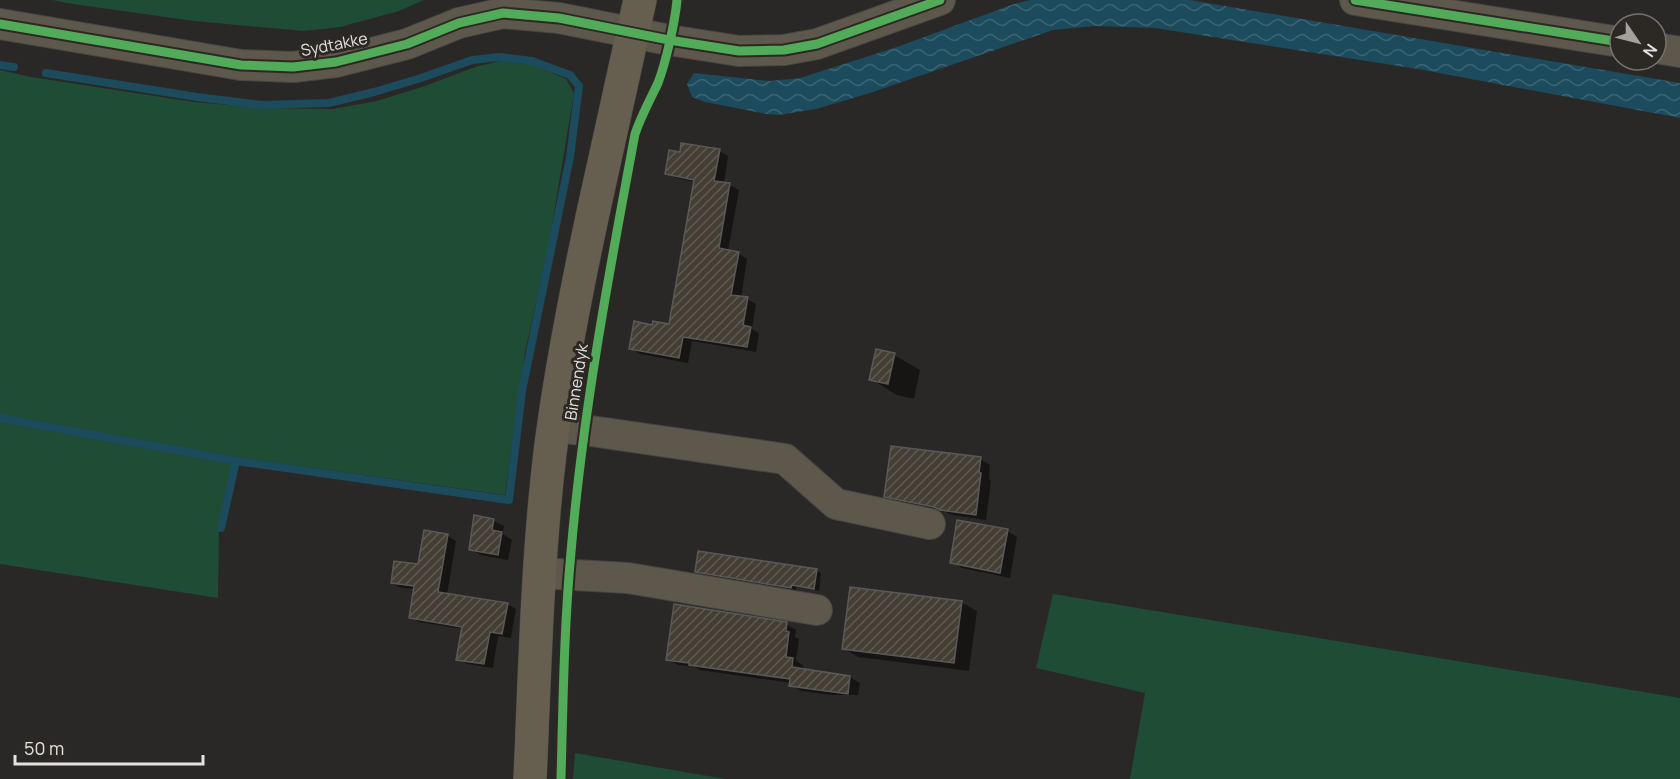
<svg xmlns="http://www.w3.org/2000/svg" width="1680" height="779" font-family="Manrope,sans-serif">
	<style>
		.green { fill: #1f4c34 }
		.water { fill: url(#water-waves) }
		.shadow { fill: #0007 }
		.lines { fill: none; stroke-linecap: round; stroke-linejoin: round }
		.stream { stroke: #1b4b5c; stroke-width: 8 }
		.building { fill: url(#building-hatch); stroke: #5a5957; stroke-width: 1.5 }
		.minor-casing { stroke: #474644; stroke-width: 32 }
		.major-casing { stroke: #474644; stroke-width: 34 }
		.minor { stroke: #5d584b; stroke-width: 30 }
		.major { stroke: #665f50; stroke-width: 33 }
		.cycleway-casing { stroke: #2c2824; stroke-width: 13 }
		.cycleway { stroke: #51ab58; stroke-width: 9 }
		.labels { text-anchor: middle; dominant-baseline: central; stroke-width: 6; stroke-linejoin: round; paint-order: stroke }
		.street-label { font-size: 16px; fill: #e4e1df; stroke: #2c2824 }
	</style>
	<defs>
		<pattern id="water-waves" width="16" height="10" patternUnits="userSpaceOnUse" patternTransform="scale(1.5)"><rect width="16" height="10" fill="#1b4b5c"/><path d="M0 5q4-4 8 0t8 0" fill="none" stroke="#3c6573"/></pattern>
		<pattern id="building-hatch" width="6" height="6" patternUnits="userSpaceOnUse" patternTransform="scale(1.5)"><rect width="6" height="6" fill="#453e35"/><path d="M-1 1l2-2M0 6l6-6M5 7l2-2" fill="none" stroke="#605a52"/></pattern>
	</defs>
	<rect width="100%" height="100%" fill="#2a2826"/>
	<g class="green">
		<path d="M 53,0 L 424,0 L 399,11 L 340,27 L 304,31 L 194,21 L 66,3 Z"/>
		<path d="M 500,61 L 532,64 L 566,79 L 574,93 L 548,249 L 525,352 L 505,495 L 234,457 L 0,415 L 0,70 L 31,77 L 194,102 L 262,108 L 333,109 L 377,101 L 425,86 L 475,67 Z"/>
		<path d="M 0,421 L 233,464 L 219,529 L 218,598 L 0,564 Z"/>
		<path d="M 1053,594 L 1680,698 L 1680,779 L 1130,779 L 1145,693 L 1036,668 Z"/>
		<path d="M 575,753 L 725,779 L 573,779 Z"/>
	</g>
	<path class="water" d="M 1030,0 L 1190,0 L 1680,83 L 1680,118 L 1418,69 L 1155,28 L 1094,26 L 1053,30 L 870,93 L 816,109 L 779,115 L 766,114 L 705,102 L 692,97 L 687,84 L 694,73 L 769,81 L 800,78 L 897,47 L 1014,4 Z"/>
	<g class="shadow">
		<path d="M 719,151 L 728,156 L 724,184 L 729,185 L 739,190 L 728,251 L 738,253 L 747,259 L 741,298 L 747,299 L 756,304 L 752,329 L 759,333 L 756,352 L 692,341 L 688,363 L 640,354 L 630,348 L 654,327 L 670,326 L 695,182 L 676,178 L 667,173 L 681,153 Z"/>
		<path d="M 894,355 L 920,370 L 914,399 L 897,395 L 871,379 Z"/>
		<path d="M 980,459 L 990,465 L 989,479 L 991,481 L 986,520 L 952,515 L 945,512 L 896,502 L 886,496 Z"/>
		<path d="M 475,517 L 494,521 L 504,526 L 503,534 L 512,540 L 508,560 L 481,555 L 471,550 Z"/>
		<path d="M 1007,531 L 1017,537 L 1010,578 L 962,568 L 952,562 Z"/>
		<path d="M 448,536 L 456,541 L 447,595 L 507,604 L 516,609 L 511,638 L 498,636 L 493,668 L 467,664 L 458,659 L 463,629 L 419,622 L 411,617 L 415,589 L 401,588 L 392,583 L 420,565 Z"/>
		<path d="M 700,553 L 817,571 L 821,573 L 819,591 L 796,587 L 796,590 L 701,574 L 697,571 Z"/>
		<path d="M 961,602 L 977,611 L 969,671 L 858,657 L 843,648 Z"/>
		<path d="M 786,624 L 796,630 L 795,637 L 799,639 L 796,661 L 803,665 L 802,670 L 850,677 L 860,683 L 858,695 L 832,695 L 801,691 L 791,685 L 791,683 L 700,670 L 695,667 L 678,665 L 668,659 Z"/>
	</g>
	<g class="lines">
		<g class="stream">
			<path d="M 0,65 L 14,67"/>
			<path d="M 0,418 L 236,461 L 509,500 L 522,391 L 570,157 L 579,86 L 570,75 L 532,61 L 499,57 L 472,60 L 421,78 L 374,92 L 329,103 L 261,105 L 197,97 L 46,73"/>
			<path d="M 221,528 L 236,461"/>
		</g>
	</g>
	<g class="building">
		<path d="M 681,143 L 720,149 L 714,181 L 730,183 L 719,248 L 739,252 L 731,295 L 748,297 L 743,325 L 751,327 L 747,347 L 683,337 L 679,358 L 629,349 L 634,321 L 652,325 L 653,321 L 669,324 L 694,180 L 665,174 L 669,150 L 680,152 Z"/>
		<path d="M 876,349 L 895,353 L 888,384 L 869,380 Z"/>
		<path d="M 891,446 L 981,457 L 979,473 L 981,473 L 976,515 L 940,510 L 934,507 L 884,497 Z"/>
		<path d="M 474,515 L 494,519 L 492,530 L 502,532 L 498,555 L 469,550 Z"/>
		<path d="M 957,520 L 1008,529 L 1000,573 L 950,563 Z"/>
		<path d="M 424,530 L 448,534 L 438,592 L 508,603 L 502,634 L 490,632 L 484,664 L 456,660 L 462,627 L 409,618 L 414,586 L 391,583 L 394,561 L 418,564 Z"/>
		<path d="M 698,551 L 817,569 L 814,589 L 792,585 L 791,588 L 695,572 Z"/>
		<path d="M 850,587 L 962,601 L 954,663 L 842,649 Z"/>
		<path d="M 674,604 L 787,622 L 786,631 L 789,632 L 786,657 L 793,658 L 792,667 L 850,676 L 848,694 L 789,686 L 790,679 L 689,665 L 689,663 L 666,660 Z"/>
	</g>
	<g class="lines">
		<g class="minor-casing">
			<g id="minor">
				<path d="M 1355,0 L 1620,42"/>
				<path d="M 0,24 L 241,65 L 293,67 L 336,62 L 407,44 L 459,23 L 503,13 L 559,18 L 669,40 L 739,51 L 784,50 L 817,44 L 940,0"/>
				<path d="M 1656,48 L 1680,52"/>
				<path d="M 554,427 L 584,430 L 785,459 L 836,504 L 930,524"/>
				<path d="M 539,573 L 628,578 L 817,610"/>
			</g>
		</g>
		<g class="major-casing">
			<path id="major" d="M 530,779 C 535,670 537,562 550,453 C 560,372 576,292 593,213 C 609,142 624,71 640,0"/>
		</g>
		<use href="#minor" class="minor"/>
		<use href="#major" class="major"/>
		<g class="cycleway-casing">
			<g id="cycleway">
				<path d="M 1355,0 L 1620,42"/>
				<path d="M 0,24 L 241,65 L 293,67 L 336,62 L 407,44 L 459,23 L 503,13 L 559,18 L 669,40 L 739,51 L 784,50 L 817,44 L 940,0"/>
				<path d="M 561,779 C 563,703 564,627 571,552 C 583,411 609,273 635,134 C 641,116 650,100 658,83 C 666,62 675,22 677,0"/>
			</g>
		</g>
		<use href="#cycleway" class="cycleway"/>
	</g>
	<g class="labels">
		<g class="street-label">
			<text transform="translate(334 44) rotate(-11)">Sydtakke</text>
			<text transform="translate(576 382) rotate(-81)">Binnendyk</text>
		</g>
	</g>
	<g transform="translate(1638 42) rotate(125)"><circle r="28" fill="#2c2824" stroke="#76726f" stroke-width="1.5"/>
	<path d="M0-4.5L10 22L0 15L-10 22Z" fill="#a3a09e"/>
	<text y="-9" font-size="16" font-weight="bold" text-anchor="middle" fill="#e4e1df">N</text>
	</g>
	<path d="M15 755v9h188v-9" fill="none" stroke="#e4e1df" stroke-width="3"/>
	<text x="24" y="755" font-size="18" fill="#e4e1df" stroke="#2c2824" stroke-width="4.5" paint-order="stroke">50 m</text>
</svg>
